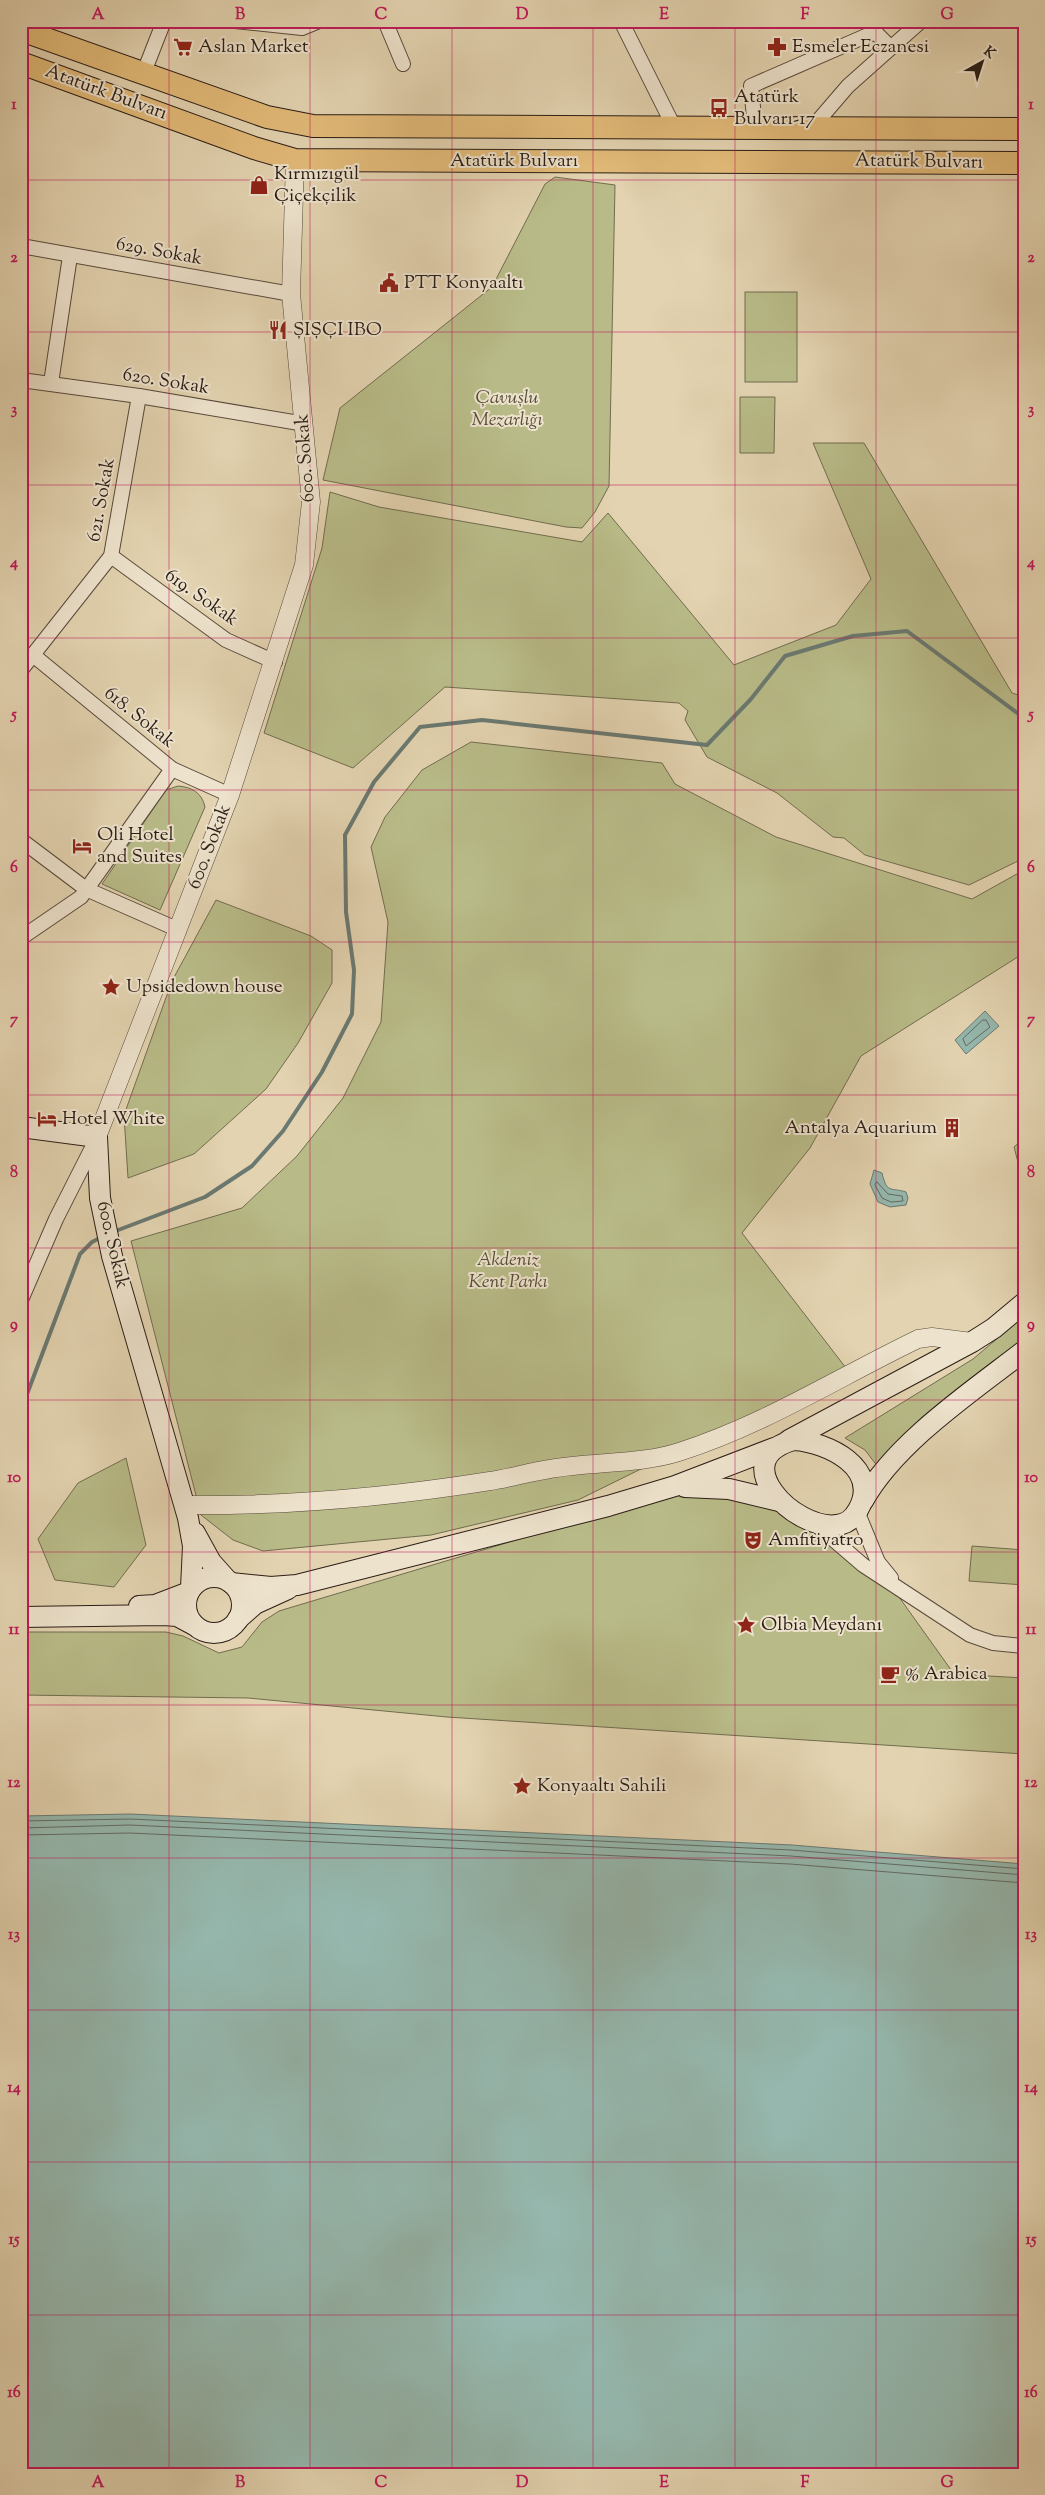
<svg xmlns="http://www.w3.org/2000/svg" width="1045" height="2495" font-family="'Sorts Mill Goudy',serif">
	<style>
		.green { fill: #b8bb88; stroke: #716c4f }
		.water { fill: #95b7ad; stroke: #6a7971 }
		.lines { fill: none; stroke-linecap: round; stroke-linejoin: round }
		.shore { stroke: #606a62; stroke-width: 1 }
		.stream { stroke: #6a7971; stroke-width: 4 }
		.minor-casing { stroke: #584a3c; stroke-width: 16 }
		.tertiary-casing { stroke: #584a3c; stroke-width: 19 }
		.secondary-casing { stroke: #2a1d16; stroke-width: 22 }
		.primary-casing { stroke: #2a1d16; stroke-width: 24 }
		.minor { stroke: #ede2cc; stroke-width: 14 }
		.tertiary { stroke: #ede2cc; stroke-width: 18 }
		.secondary { stroke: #ede2cc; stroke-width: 20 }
		.primary { stroke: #e2ba78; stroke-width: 22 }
		.grid { fill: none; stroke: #c2185b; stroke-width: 1; stroke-opacity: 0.55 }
		.labels { text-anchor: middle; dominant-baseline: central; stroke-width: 4; stroke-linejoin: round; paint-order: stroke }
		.poi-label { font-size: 19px; fill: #2a1d16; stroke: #ede2cc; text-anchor: start }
		.street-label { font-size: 19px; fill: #2a1d16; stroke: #ede2cc }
		.park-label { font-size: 19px; font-style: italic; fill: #554c38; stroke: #ede2cc }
		.neatline { fill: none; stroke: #c2185b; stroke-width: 2 }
		.grid-label { font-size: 16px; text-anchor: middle; font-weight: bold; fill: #c2185b }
	</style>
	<rect width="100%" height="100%" fill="#e3d3b0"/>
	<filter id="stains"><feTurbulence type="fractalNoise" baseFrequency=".004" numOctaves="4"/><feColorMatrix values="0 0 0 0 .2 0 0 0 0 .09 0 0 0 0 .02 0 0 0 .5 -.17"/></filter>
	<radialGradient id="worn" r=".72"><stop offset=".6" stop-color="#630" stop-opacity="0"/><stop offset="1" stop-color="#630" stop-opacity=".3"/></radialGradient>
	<g class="green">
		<path d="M 555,177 L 615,185 L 609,486 L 595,512 L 582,528 L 566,527 L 323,480 L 340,408 L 492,287 L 545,184 Z"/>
		<rect x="745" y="292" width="52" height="90"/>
		<path d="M 740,397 L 775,397 L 774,453 L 740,453 Z"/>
		<path d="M 813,443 L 864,443 L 1012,693 L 1024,697 L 1024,858 L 969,885 L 865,855 L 844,838 L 833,837 L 777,793 L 707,757 L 685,720 L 688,711 L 679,703 L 445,687 L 353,768 L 264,733 L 322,548 L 330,492 L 379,507 L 582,542 L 608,513 L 734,665 L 836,625 L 871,579 Z"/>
		<path d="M 471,742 L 662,763 L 675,784 L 776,837 L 972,899 L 1024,870 L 1024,953 L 861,1056 L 810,1148 L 742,1233 L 846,1368 L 578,1500 L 431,1535 L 263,1551 L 233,1540 L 201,1515 L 131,1241 L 242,1208 L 297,1156 L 343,1098 L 381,1022 L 388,922 L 371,847 L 385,817 L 422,770 Z"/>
		<path d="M 178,786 C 192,787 202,793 205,807 L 160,910 L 102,884 L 166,790 Z"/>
		<path d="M 216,900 L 311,936 L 332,950 L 332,983 L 298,1043 L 266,1089 L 194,1154 L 128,1178 L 124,1115 L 172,981 Z"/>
		<path d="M 1024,1138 L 1024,1185 L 1014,1147 Z"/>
		<path d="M 1024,1316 L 1024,1341 L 878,1467 L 865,1450 L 845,1438 L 973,1359 Z"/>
		<path d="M 126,1458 L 146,1545 L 114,1587 L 55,1580 L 38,1539 L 78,1483 Z"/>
		<path d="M 680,1494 L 714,1494 L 778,1509 L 802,1523 L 899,1597 L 954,1674 L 1024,1678 L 1024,1754 L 447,1717 L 248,1698 L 21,1695 L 21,1632 L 166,1632 L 183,1636 L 219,1653 L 242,1647 L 262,1622 L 279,1611 L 643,1502 Z"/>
		<path d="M 972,1546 L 1024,1550 L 1024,1585 L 969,1581 Z"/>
	</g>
	<g class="water">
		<path d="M 985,1011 L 999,1026 L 966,1054 L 955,1040 Z"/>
		<path d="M 874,1170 L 882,1173 C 887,1194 890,1187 906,1192 L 908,1198 L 906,1205 L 890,1207 L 878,1202 L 870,1184 Z"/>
		<path d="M 130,1814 L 792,1845 L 1024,1864 L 1024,2474 L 21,2474 L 21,1816 Z"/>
	</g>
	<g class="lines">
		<g class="shore">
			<path d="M 983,1020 L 986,1020 L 990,1027 L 966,1046 L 963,1039 Z"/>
			<path d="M 877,1182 L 888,1194 L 902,1196 L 903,1201 L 891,1202 L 882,1198 L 875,1185 Z"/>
			<path d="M 21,1821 L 130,1819 L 791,1850 L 1024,1869"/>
			<path d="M 21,1828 L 130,1825 L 791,1856 L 1024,1875"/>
			<path d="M 21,1835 L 130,1833 L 790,1864 L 1024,1883"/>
		</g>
		<g class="stream">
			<path d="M 113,1232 L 205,1197 L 252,1166 L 283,1131 L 322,1072 L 352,1014 L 354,970 L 346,912 L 345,835 L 374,782 L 420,727 L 482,720 L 707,745 L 751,699 L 785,656 L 853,636 L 907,631 L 1024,718"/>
			<path d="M 21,1410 L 80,1254 L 92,1242 L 102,1237"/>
		</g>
		<g class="minor-casing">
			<g id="minor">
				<path d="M 235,21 L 302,28 L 319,21"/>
				<path d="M 385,21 L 403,64"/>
				<path d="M 621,21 L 674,127"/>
				<path d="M 144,72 L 164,21"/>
				<path d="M 755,128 L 751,86 L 875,32 L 890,47"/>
				<path d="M 811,129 L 848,86 L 921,21"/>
				<path d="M 21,246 L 291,294"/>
				<path d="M 21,380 L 139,396 L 305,424"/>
				<path d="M 51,383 L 70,256"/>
				<path d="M 111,556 L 226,640 L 275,662"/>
				<path d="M 33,655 L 172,769 L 230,795"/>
				<path d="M 21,670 L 111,556 L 139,396"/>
				<path d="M 21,840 L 86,889 L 179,930"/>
				<path d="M 21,938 L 81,897 L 172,769"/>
				<path d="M 21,1300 L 56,1219 L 96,1140"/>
				<path d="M 857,1511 L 878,1562 L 891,1578"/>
				<path d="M 813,1522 L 863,1565 L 970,1635 L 993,1643 L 1024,1646"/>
			</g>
		</g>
		<g class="tertiary-casing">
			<g id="tertiary">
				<path d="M 97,1137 L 230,795 L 304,565 L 311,502 L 291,294 L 295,160"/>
				<path d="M 185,1505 C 287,1506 390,1497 490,1481 C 510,1478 530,1472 550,1469 C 593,1461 638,1465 679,1452 C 764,1425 839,1377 918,1339 L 932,1337 L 972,1342"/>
			</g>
		</g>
		<g class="secondary-casing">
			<g id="secondary">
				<path d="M 21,1127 L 97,1137 L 100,1198 L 112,1256 L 188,1518 L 193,1546 L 191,1588"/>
				<path d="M 789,1440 L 972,1342 L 994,1328 L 1024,1303"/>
				<path d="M 794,1440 C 827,1442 882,1468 858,1510 C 853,1519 847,1524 837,1525 C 794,1531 724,1459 794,1440 Z"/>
				<path d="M 685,1487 L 729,1489 L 779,1501"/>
				<path d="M 863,1501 C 895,1443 971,1392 1024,1351"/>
				<path d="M 195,1533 L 211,1562 L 227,1580"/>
				<circle cx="214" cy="1605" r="28"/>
				<path d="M 231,1583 L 271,1587 L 297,1585 L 608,1506 L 675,1486 L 774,1448"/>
				<path d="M 139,1606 L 155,1605 L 189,1592"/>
				<path d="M 21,1617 L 164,1615 L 177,1616 L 194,1625"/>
				<path d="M 238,1619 L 255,1604 L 288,1589"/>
			</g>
		</g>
		<g class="primary-casing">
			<g id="primary">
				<path d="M 21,30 L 267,117 L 313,126 L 1024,129"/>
				<path d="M 21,63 L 254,148 L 295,160 L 1024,163"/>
			</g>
		</g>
		<use href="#minor" class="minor"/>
		<use href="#tertiary" class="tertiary"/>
		<use href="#secondary" class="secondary"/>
		<use href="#primary" class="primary"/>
	</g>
	<path class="grid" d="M 169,21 L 169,2474M 310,21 L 310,2474M 452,21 L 452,2474M 593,21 L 593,2474M 735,21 L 735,2474M 876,21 L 876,2474M 21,180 L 1024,180M 21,332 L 1024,332M 21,485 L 1024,485M 21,638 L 1024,638M 21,790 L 1024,790M 21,942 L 1024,942M 21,1095 L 1024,1095M 21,1248 L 1024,1248M 21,1400 L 1024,1400M 21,1552 L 1024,1552M 21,1705 L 1024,1705M 21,1858 L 1024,1858M 21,2010 L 1024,2010M 21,2162 L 1024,2162M 21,2315 L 1024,2315"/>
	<defs>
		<g id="supermarket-bare" transform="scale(1.5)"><path d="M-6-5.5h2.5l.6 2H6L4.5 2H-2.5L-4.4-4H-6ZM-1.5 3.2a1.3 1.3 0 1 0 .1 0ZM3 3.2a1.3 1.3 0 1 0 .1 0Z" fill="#8f2418" stroke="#ede2cc" stroke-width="2.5" paint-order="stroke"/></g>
		<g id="pharmacy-bare" transform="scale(1.5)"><path d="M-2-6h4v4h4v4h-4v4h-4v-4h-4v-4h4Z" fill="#8f2418" stroke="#ede2cc" stroke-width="2.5" paint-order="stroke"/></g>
		<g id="bus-bare" transform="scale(1.5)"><path d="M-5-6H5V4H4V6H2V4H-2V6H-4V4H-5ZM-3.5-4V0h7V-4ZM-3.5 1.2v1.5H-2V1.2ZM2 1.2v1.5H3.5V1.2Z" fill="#8f2418" stroke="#ede2cc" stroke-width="2.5" paint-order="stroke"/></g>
		<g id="shop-bare" transform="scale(1.5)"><path d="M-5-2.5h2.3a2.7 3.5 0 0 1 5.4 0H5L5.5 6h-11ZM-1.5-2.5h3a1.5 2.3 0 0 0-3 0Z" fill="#8f2418" stroke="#ede2cc" stroke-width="2.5" paint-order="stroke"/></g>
		<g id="civic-bare" transform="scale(1.5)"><path d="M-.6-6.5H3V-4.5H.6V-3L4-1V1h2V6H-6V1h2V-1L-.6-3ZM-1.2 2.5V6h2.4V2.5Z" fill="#8f2418" stroke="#ede2cc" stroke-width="2.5" paint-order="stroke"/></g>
		<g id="restaurant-bare" transform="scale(1.5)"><path d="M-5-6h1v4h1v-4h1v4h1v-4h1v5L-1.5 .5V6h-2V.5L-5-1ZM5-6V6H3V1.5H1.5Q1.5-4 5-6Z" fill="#8f2418" stroke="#ede2cc" stroke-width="2.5" paint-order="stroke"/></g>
		<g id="hotel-bare" transform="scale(1.5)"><path d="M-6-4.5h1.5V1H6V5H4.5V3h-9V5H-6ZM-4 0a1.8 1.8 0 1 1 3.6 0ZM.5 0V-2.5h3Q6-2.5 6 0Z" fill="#8f2418" stroke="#ede2cc" stroke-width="2.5" paint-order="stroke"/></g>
		<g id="sight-bare" transform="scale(1.5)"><path d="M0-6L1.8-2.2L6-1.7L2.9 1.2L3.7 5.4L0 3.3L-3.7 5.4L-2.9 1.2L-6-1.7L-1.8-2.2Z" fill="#8f2418" stroke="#ede2cc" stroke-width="2.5" paint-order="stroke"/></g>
		<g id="building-bare" transform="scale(1.5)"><path d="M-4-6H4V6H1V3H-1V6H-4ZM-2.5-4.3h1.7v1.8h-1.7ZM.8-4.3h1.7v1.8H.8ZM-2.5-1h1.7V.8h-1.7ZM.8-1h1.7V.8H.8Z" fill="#8f2418" stroke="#ede2cc" stroke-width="2.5" paint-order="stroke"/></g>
		<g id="theatre-bare" transform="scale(1.5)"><path d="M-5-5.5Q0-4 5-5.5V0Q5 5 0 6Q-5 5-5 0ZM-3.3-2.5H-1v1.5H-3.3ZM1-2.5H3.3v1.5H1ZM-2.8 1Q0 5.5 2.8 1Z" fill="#8f2418" stroke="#ede2cc" stroke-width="2.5" paint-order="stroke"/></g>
		<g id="cafe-bare" transform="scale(1.5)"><path d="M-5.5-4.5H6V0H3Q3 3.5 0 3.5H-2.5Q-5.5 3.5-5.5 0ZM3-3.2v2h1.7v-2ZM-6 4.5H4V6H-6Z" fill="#8f2418" stroke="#ede2cc" stroke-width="2.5" paint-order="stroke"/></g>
	</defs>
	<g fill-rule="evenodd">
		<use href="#supermarket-bare" x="183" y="47"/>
		<use href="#pharmacy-bare" x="777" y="47"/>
		<use href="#bus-bare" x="719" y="108"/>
		<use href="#shop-bare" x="259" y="185"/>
		<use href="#civic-bare" x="389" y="283"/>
		<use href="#restaurant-bare" x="278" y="330"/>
		<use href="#hotel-bare" x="82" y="846"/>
		<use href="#sight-bare" x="111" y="987"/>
		<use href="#hotel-bare" x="47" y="1119"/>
		<use href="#building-bare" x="952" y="1128"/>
		<use href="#theatre-bare" x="753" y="1540"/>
		<use href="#sight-bare" x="746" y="1625"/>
		<use href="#cafe-bare" x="890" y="1674"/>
		<use href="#sight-bare" x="522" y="1786"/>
	</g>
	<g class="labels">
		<g class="poi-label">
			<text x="198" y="47">Aslan Market</text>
			<text x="792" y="47">Esmeler Eczanesi</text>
			<text x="734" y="97">Atatürk<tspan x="734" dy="22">Bulvarı-17</tspan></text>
			<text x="274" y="174">Kırmızıgül<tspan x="274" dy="22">Çiçekçilik</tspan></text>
			<text x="404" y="283">PTT Konyaaltı</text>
			<text x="293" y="330">ŞIŞÇI IBO</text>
			<text x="97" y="835">Oli Hotel<tspan x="97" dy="22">and Suites</tspan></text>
			<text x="126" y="987">Upsidedown house</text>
			<text x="62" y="1119">Hotel White</text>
			<text x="937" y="1128" text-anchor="end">Antalya Aquarium</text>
			<text x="768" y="1540">Amfitiyatro</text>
			<text x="761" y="1625">Olbia Meydanı</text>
			<text x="905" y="1674">% Arabica</text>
			<text x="537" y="1786">Konyaaltı Sahili</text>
		</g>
		<g class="street-label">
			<text transform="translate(106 93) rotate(20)">Atatürk Bulvarı</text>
			<text x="514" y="161">Atatürk Bulvarı</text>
			<text transform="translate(919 162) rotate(1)">Atatürk Bulvarı</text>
			<text transform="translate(159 252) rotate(10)">629. Sokak</text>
			<text transform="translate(166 382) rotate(9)">620. Sokak</text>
			<text transform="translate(306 458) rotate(-94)">600. Sokak</text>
			<text transform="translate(102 500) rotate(-80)">621. Sokak</text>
			<text transform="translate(201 598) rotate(35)">619. Sokak</text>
			<text transform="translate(139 718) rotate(39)">618. Sokak</text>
			<text transform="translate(210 847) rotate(-69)">600. Sokak</text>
			<text transform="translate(112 1245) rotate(77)">600. Sokak</text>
		</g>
		<g class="park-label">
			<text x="507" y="398">Çavuşlu<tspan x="507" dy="22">Mezarlığı</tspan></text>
			<text x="508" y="1260">Akdeniz<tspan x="508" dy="22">Kent Parkı</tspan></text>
		</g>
	</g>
	<rect width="1045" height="2495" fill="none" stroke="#e3d3b0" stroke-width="55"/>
	<g transform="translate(982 62) rotate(39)" stroke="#ede2cc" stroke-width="4" paint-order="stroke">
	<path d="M0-4L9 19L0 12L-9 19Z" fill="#2a1d16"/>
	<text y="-8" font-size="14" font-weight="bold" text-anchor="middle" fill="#2a1d16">K</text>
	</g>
	<rect x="28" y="28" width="990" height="2440" class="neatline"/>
	<g class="grid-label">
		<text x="98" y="19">A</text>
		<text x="240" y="19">B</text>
		<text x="381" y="19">C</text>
		<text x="522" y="19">D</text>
		<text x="664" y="19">E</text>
		<text x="805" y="19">F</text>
		<text x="947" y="19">G</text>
		<text x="14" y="109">1</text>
		<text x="1031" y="109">1</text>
		<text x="14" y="262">2</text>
		<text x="1031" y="262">2</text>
		<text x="14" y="414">3</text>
		<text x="1031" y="414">3</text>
		<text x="14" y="567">4</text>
		<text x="1031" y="567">4</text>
		<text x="14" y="719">5</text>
		<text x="1031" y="719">5</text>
		<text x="14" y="872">6</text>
		<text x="1031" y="872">6</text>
		<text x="14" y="1024">7</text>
		<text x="1031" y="1024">7</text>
		<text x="14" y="1177">8</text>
		<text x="1031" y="1177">8</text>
		<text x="14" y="1329">9</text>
		<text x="1031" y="1329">9</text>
		<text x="14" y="1482">10</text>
		<text x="1031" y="1482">10</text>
		<text x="14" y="1634">11</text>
		<text x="1031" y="1634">11</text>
		<text x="14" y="1787">12</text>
		<text x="1031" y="1787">12</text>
		<text x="14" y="1939">13</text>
		<text x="1031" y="1939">13</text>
		<text x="14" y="2092">14</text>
		<text x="1031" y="2092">14</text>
		<text x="14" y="2244">15</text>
		<text x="1031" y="2244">15</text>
		<text x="14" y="2397">16</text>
		<text x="1031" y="2397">16</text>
		<text x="98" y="2487">A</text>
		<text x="240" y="2487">B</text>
		<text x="381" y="2487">C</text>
		<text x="522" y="2487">D</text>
		<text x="664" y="2487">E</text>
		<text x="805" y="2487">F</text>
		<text x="947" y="2487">G</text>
	</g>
	<rect width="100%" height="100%" filter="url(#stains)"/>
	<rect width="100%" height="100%" fill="url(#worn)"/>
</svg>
